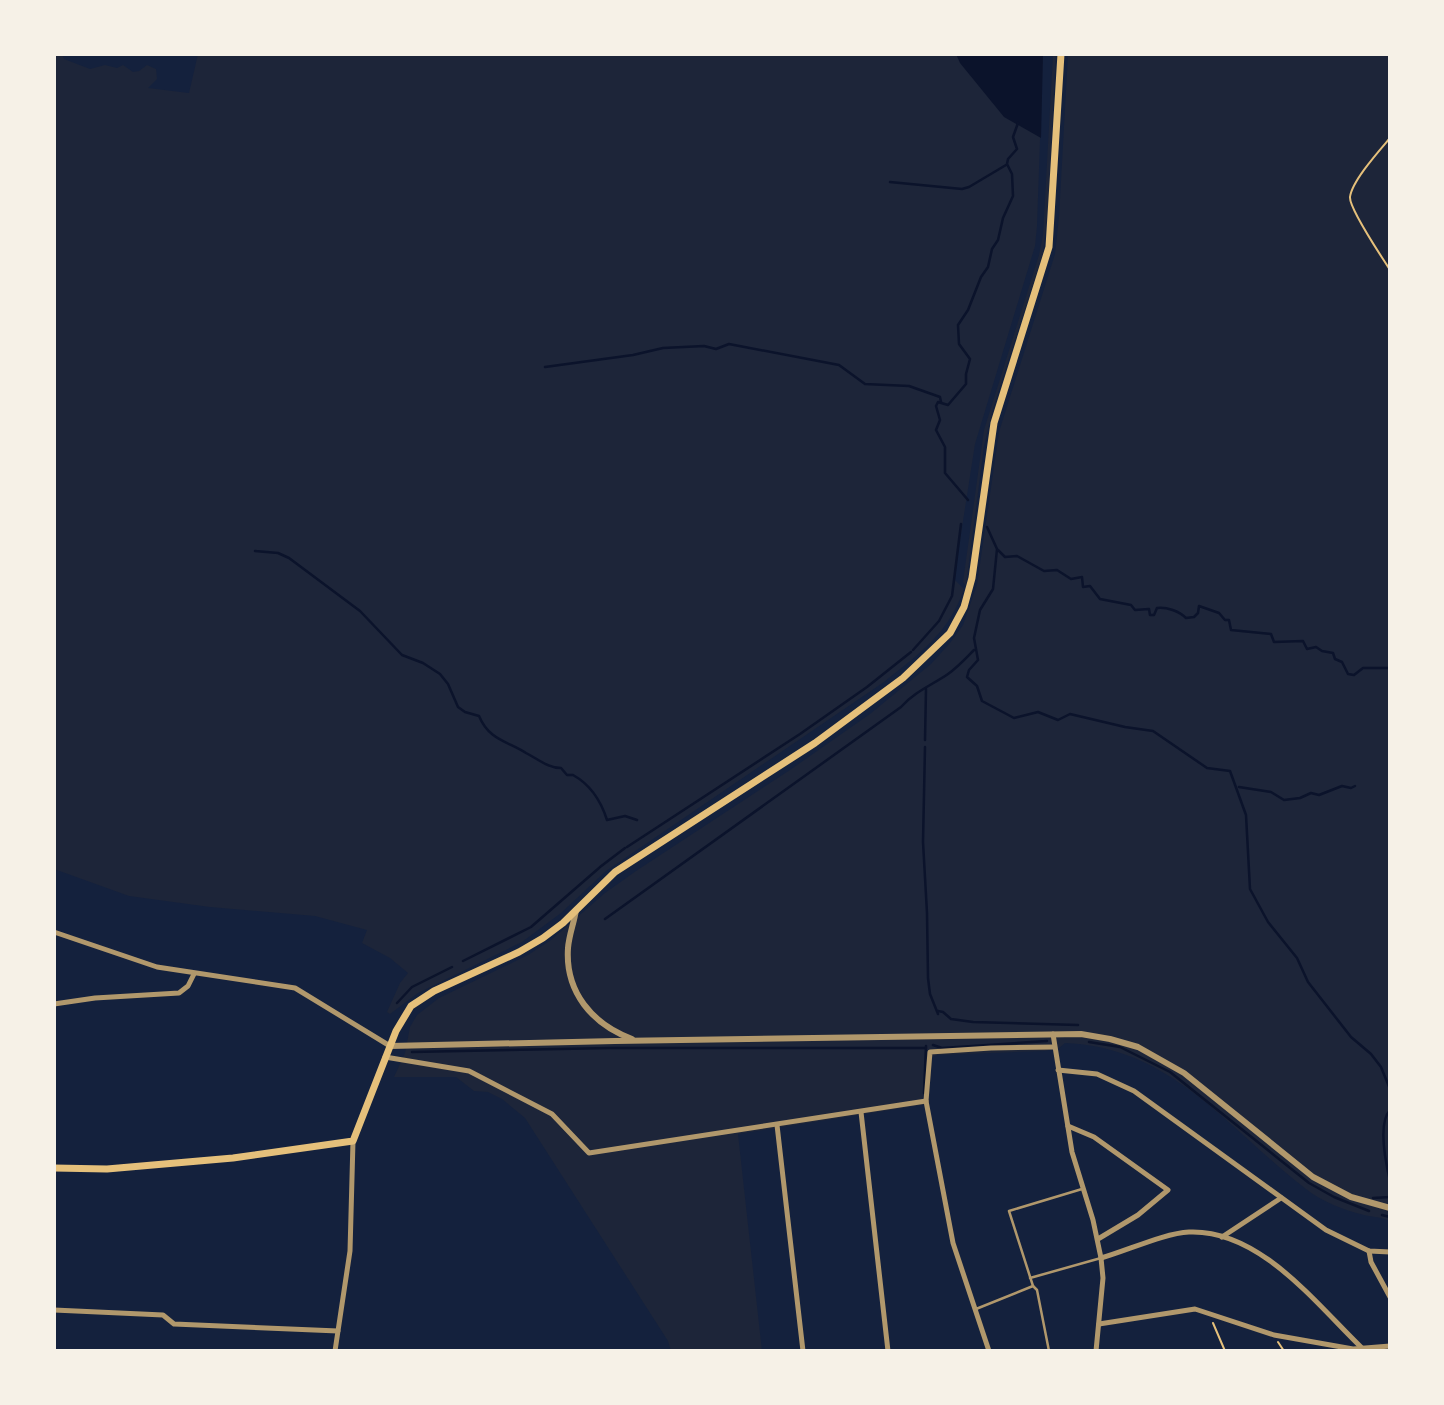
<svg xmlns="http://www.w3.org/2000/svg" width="1444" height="1405" font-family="'Zilla Slab',serif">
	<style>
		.green { fill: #1d2539 }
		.water { fill: #0b132b }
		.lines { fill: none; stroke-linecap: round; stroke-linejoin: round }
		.stream { stroke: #0b132b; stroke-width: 2.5 }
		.path { stroke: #e5c07b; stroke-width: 2 }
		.service { stroke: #b1986c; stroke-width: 2.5 }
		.minor { stroke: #b1986c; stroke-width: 5 }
		.tertiary { stroke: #b1986c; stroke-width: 6 }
		.secondary { stroke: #e5c07b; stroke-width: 7 }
	</style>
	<rect width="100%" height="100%" fill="#14213d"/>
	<g class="green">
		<path d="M 54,54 L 62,54 L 64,59 L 90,69 L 105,65 L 117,68 L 123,65 L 133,72 L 139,71 L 147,65 L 156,69 L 157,79 L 148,88 L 189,93 L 198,54 L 1043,54 L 1037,226 L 1035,246 L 975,444 L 954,579 L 964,589 C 949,633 919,654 884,682 L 606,871 L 561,913 L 522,942 L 418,993 L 390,1014 L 387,1012 L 400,983 L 408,973 L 390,958 L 362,943 L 367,930 L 315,916 L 210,907 L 129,896 L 54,869 Z"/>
		<path d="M 1053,54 L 1056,54 L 1048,209 L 1043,253 L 993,409 L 984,446 L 966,586 L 963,582 L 984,430 L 1039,255 L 1043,235 Z"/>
		<path d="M 1068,54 L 1390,54 L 1390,1221 C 1381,1217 1373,1217 1364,1215 C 1344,1210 1322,1202 1306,1189 C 1228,1129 1172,1047 1065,1043 L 1059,1048 L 1045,1051 L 938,1055 L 932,1057 L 929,1104 L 738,1134 L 762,1351 L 671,1351 L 668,1341 L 525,1118 L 502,1099 L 488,1092 L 474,1091 L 456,1077 L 394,1077 L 405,1053 L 410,1027 L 417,1015 L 439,998 L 528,955 L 551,940 L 605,893 L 636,871 L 790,770 L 870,714 L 931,664 L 950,643 L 963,625 L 977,585 L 999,432 L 1055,254 L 1059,217 Z"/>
	</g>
	<path class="water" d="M 956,54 L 1043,54 L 1041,138 L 1004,117 L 960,63 Z"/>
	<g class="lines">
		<g class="stream">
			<path d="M 890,182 L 962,189 L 969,187 L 1006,165"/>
			<path d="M 545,367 L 633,355 L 663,348 L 704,346 L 716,349 L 729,344 L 839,365 L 865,384 L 909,386 L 940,397 L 941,402"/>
			<path d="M 968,500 L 945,473 L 945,447 L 936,430 L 940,420 L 936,406 L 938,402 L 948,405 L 966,384 L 966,374 L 970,359 L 959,344 L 958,325 L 968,310 L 981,277 L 988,267 L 992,249 L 998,240 L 1003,218 L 1013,196 L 1012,174 L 1007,164 L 1008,159 L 1017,149 L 1013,137 L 1018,123"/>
			<path d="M 987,527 L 997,549 L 993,589 L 980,610 L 974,638 L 978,660 L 969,670 L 967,677 L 977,686 L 982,701 L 1014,718 L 1038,712 L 1058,720 L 1070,714 L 1125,727 L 1153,731 L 1207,768 L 1230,771 L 1246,815 L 1250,889 L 1268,922 L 1297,958 L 1308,982 L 1351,1037 L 1371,1054 L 1381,1067 L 1390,1089"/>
			<path d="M 998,550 L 1005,557 L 1017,556 L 1044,571 L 1057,570 L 1071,579 L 1082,577 L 1083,587 L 1090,586 L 1100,599 L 1131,605 L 1135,610 L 1149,609 L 1150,615 L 1154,615 L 1157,608 C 1167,607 1179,611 1186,618 L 1194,617 L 1198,613 L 1199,606 L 1219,613 L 1225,620 L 1229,620 L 1231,630 L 1271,634 L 1274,642 L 1303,641 L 1307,649 L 1316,647 L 1322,651 L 1333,653 L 1335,659 L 1342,662 L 1348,674 L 1354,675 L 1363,668 L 1390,668"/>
			<path d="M 255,551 L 278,553 L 289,558 L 360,611 L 402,655 L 423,663 L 440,674 L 448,684 L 458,707 L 465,712 L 479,716 C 489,740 507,741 526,753 C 538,759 548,768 561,768 L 567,775 L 573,775 C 591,785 601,801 607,820 L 625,816 L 637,820"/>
			<path d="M 913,650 L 939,621 L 952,596 L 961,524"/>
			<path d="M 925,740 L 926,689"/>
			<path d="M 925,747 L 923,842 L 927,913 L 928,978 L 930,994 L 938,1014"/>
			<path d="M 1239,787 L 1271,792 L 1284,800 L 1300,798 L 1311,793 L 1319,795 L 1342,786 L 1351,788 L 1355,786"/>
			<path d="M 627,847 L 800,734 L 867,687 L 911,652"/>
			<path d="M 600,867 L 625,848"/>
			<path d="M 605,919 L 901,707 C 914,692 932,685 948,674 C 958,667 966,658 974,650"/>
			<path d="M 463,961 L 531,927 L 599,868"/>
			<path d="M 397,1003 L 412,987 L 452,967"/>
			<path d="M 938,1011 L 943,1012 L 951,1019 L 973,1022 L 1078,1025"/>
			<path d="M 1089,1042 L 1120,1047 L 1170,1072 L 1309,1183 L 1334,1197 L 1369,1211"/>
			<path d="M 933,1045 L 942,1048 L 1047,1041"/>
			<path d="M 412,1052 L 611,1048 L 926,1048"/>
			<path d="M 924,1093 L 926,1046"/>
			<path d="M 1390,1110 C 1377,1124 1386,1164 1390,1181"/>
			<path d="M 1373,1198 L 1390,1197"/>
			<path d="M 1382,1215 L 1390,1217"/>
		</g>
		<g class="path">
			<path d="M 1390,138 C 1379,151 1352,181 1350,197 C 1349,209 1382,257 1390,270"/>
			<path d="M 1213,1323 L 1225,1351"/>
			<path d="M 1278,1342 L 1284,1351"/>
		</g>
		<g class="service">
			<path d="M 1030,1278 L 1101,1258"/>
			<path d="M 1033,1286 L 1037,1290 L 1049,1351"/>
			<path d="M 976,1309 L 1033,1286 L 1009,1211 L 1082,1189"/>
		</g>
		<g class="minor">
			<path d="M 54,932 L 157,967 L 295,988 L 390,1046"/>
			<path d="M 54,1004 L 95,998 L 179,993 L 188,986 L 194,974"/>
			<path d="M 1053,1034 L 1072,1152 L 1093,1220 L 1101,1258 L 1103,1278 L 1096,1351"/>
			<path d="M 385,1057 L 469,1071 L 552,1114 L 589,1153 L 926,1101"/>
			<path d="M 1058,1070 L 1097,1074 L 1134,1091 L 1326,1230 L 1369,1251 L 1390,1252"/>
			<path d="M 861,1112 L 888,1351"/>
			<path d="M 777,1125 L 803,1351"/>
			<path d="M 1068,1126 L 1094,1137 L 1168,1190 L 1138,1215 L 1098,1239"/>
			<path d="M 1222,1237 L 1281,1198"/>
			<path d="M 1369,1251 L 1371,1262 L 1390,1297"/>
			<path d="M 1101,1258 C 1126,1251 1165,1233 1189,1232 C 1260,1229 1316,1304 1363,1349"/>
			<path d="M 54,1310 L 163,1315 L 174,1324 L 338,1331"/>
			<path d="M 1099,1324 L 1195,1309 L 1274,1335 L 1353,1349 L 1390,1346"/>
			<path d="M 335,1351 L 350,1251 L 353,1141"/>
			<path d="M 989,1351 L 953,1243 L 926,1101 L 930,1052 L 991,1048 L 1054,1047"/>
		</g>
		<g class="tertiary">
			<path d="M 576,910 C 574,923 569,935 568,948 C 565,992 592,1024 632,1039"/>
			<path d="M 390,1046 L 615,1041 L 1081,1034 L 1110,1039 L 1138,1047 L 1184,1073 L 1313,1177 L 1351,1197 L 1390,1208"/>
		</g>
		<path class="secondary" d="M 54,1168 L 107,1169 L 233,1158 L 353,1141 L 396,1031 L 411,1006 L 434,991 L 519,952 L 543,938 L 563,923 L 615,872 L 815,743 L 903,678 L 950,633 L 964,607 L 972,578 L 994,423 L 1049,247 L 1061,54"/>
	</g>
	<rect width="1444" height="1405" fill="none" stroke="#f6f1e7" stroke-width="112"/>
</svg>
